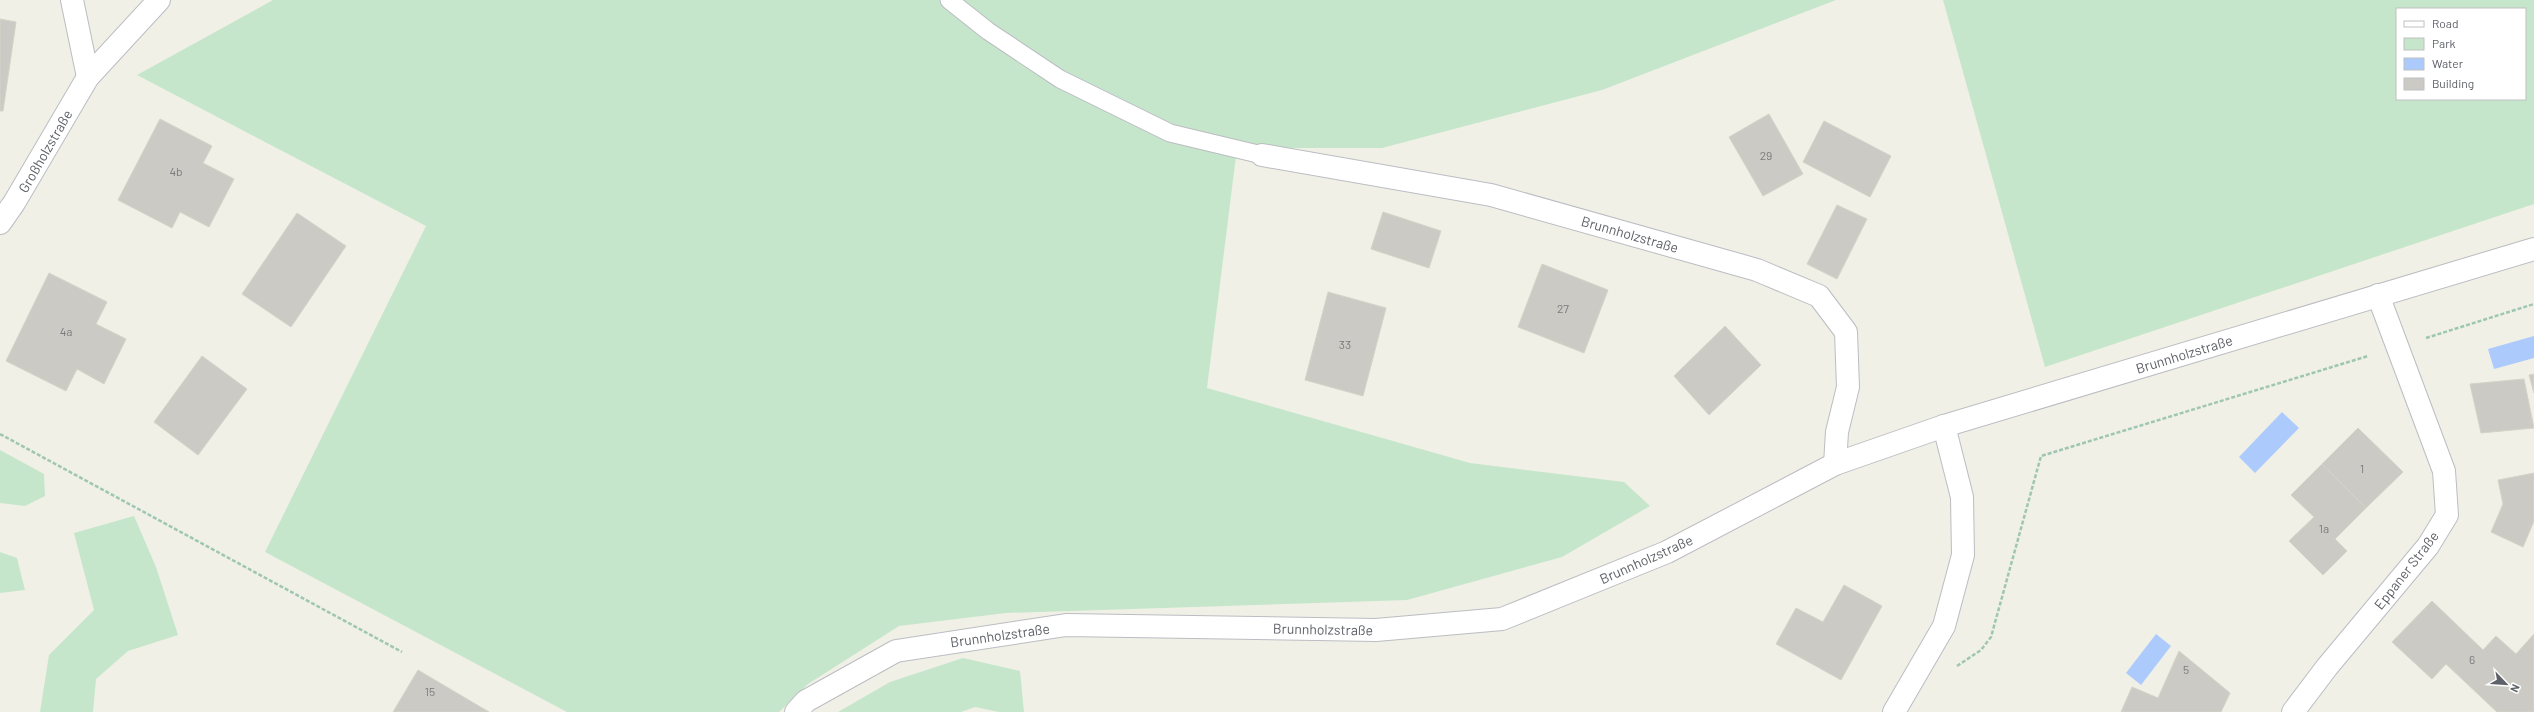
<svg xmlns="http://www.w3.org/2000/svg" width="2534" height="712" font-family="Barlow,sans-serif">
	<style>
		.green { fill: #c5e6cb; fill-rule: evenodd }
		.water { fill: #accbfc }
		.building { fill: #cccac4; stroke: #d5d3c6 }
		.lines { fill: none; stroke-linecap: round; stroke-linejoin: round }
		.lane-casing { stroke: #bbbdc2; stroke-width: 19 }
		.street-casing { stroke: #bbbdc2; stroke-width: 24 }
		.path { stroke: #9ec6b1; stroke-width: 2.5; stroke-dasharray: 4 2; stroke-linecap: butt }
		.lane { stroke: #fff; stroke-width: 17 }
		.street { stroke: #fff; stroke-width: 22 }
		.labels { text-anchor: middle; dominant-baseline: central; stroke-width: 3; stroke-linejoin: round; paint-order: stroke }
		.number-label { font-size: 12px; fill: #7a7b7e }
		.street-label { font-size: 14px; fill: #5e6167; stroke: #fff }
	</style>
	<rect width="100%" height="100%" fill="#f0f0e7"/>
	<g class="green">
		<path d="M 273,0 L 1836,0 L 1602,90 L 1382,148 L 1237,148 L 1207,388 L 1470,463 L 1624,482 L 1650,506 L 1562,557 L 1407,600 L 1006,613 L 899,626 L 808,684 L 779,712 L 567,712 L 265,552 L 426,226 L 137,75 Z"/>
		<path d="M 1943,0 L 2534,0 L 2534,204 L 2045,367 ZM 2397,9 L 2525,9 L 2525,99 L 2397,99 Z"/>
		<path d="M 0,450 L 44,474 L 45,496 L 25,506 L 0,503 Z"/>
		<path d="M 134,516 L 156,567 L 178,635 L 128,651 L 96,679 L 93,712 L 40,712 L 49,655 L 94,610 L 74,533 Z"/>
		<path d="M 0,552 L 17,558 L 25,590 L 0,593 Z"/>
		<path d="M 963,658 L 1020,671 L 1024,712 L 999,712 L 975,707 L 961,712 L 838,712 L 890,682 Z"/>
	</g>
	<g class="water">
		<path d="M 2534,336 L 2534,358 L 2494,369 L 2488,349 Z"/>
		<path d="M 2282,412 L 2299,428 L 2255,473 L 2239,457 Z"/>
		<path d="M 2156,634 L 2171,646 L 2141,685 L 2126,673 Z"/>
	</g>
	<g class="building">
		<path d="M 0,19 L 16,22 L 3,111 L 0,111 Z"/>
		<path d="M 1769,114 L 1803,174 L 1763,196 L 1729,137 Z"/>
		<path d="M 160,119 L 212,146 L 203,163 L 234,179 L 209,227 L 180,212 L 172,228 L 118,200 Z"/>
		<path d="M 1824,121 L 1891,156 L 1870,197 L 1803,162 Z"/>
		<path d="M 1837,205 L 1867,219 L 1837,279 L 1807,264 Z"/>
		<path d="M 1383,212 L 1441,231 L 1429,268 L 1371,249 Z"/>
		<path d="M 297,213 L 346,246 L 291,327 L 242,294 Z"/>
		<path d="M 1542,264 L 1608,290 L 1584,353 L 1518,327 Z"/>
		<path d="M 49,273 L 107,302 L 96,324 L 126,339 L 104,384 L 77,369 L 66,391 L 6,361 Z"/>
		<path d="M 1328,292 L 1386,308 L 1363,396 L 1305,380 Z"/>
		<path d="M 1725,326 L 1761,365 L 1709,415 L 1674,376 Z"/>
		<path d="M 202,356 L 247,389 L 198,455 L 154,422 Z"/>
		<path d="M 2534,374 L 2534,393 L 2529,375 Z"/>
		<path d="M 2524,379 L 2534,428 L 2481,433 L 2470,384 Z"/>
		<path d="M 2358,428 L 2403,472 L 2366,508 L 2322,464 Z"/>
		<path d="M 2322,464 L 2366,508 L 2335,539 L 2347,551 L 2323,575 L 2289,541 L 2314,517 L 2291,495 Z"/>
		<path d="M 2534,473 L 2534,521 L 2523,547 L 2491,532 L 2503,504 L 2498,480 Z"/>
		<path d="M 1844,585 L 1882,606 L 1841,680 L 1776,644 L 1796,608 L 1823,622 Z"/>
		<path d="M 2432,601 L 2483,650 L 2496,636 L 2516,654 L 2534,634 L 2534,712 L 2497,712 L 2446,664 L 2432,679 L 2392,642 Z"/>
		<path d="M 2179,651 L 2230,693 L 2221,712 L 2121,712 L 2132,687 L 2158,698 Z"/>
		<path d="M 418,670 L 489,712 L 393,712 Z"/>
	</g>
	<g class="lines">
		<g class="lane-casing">
			<path id="lane" d="M 949,0 L 988,31 L 1060,79 L 1170,133 L 1262,155"/>
		</g>
		<g class="street-casing">
			<g id="street">
				<path d="M 72,0 L 88,77"/>
				<path d="M 1262,155 L 1491,195 L 1757,270 L 1819,296 L 1846,332 L 1848,387 L 1837,432 L 1835,464"/>
				<path d="M 0,223 L 14,203 L 88,77 L 159,0"/>
				<path d="M 796,712 L 806,701 L 896,651 L 1066,625 L 1376,630 L 1502,619 L 1667,552 L 1835,464 L 1944,426 L 2534,249"/>
				<path d="M 1894,712 L 1944,626 L 1963,555 L 1962,497 L 1944,426"/>
				<path d="M 2293,712 L 2327,667 L 2428,546 L 2447,515 L 2444,471 L 2378,295"/>
			</g>
		</g>
		<g class="path">
			<path d="M 2426,338 L 2534,304"/>
			<path d="M 0,434 L 402,652"/>
			<path d="M 1957,666 L 1981,650 L 1991,637 L 2041,456 L 2368,356"/>
		</g>
		<use href="#lane" class="lane"/>
		<use href="#street" class="street"/>
	</g>
	<g class="labels">
		<g class="number-label">
			<text x="1766" y="155">29</text>
			<text x="176" y="171">4b</text>
			<text x="1563" y="308">27</text>
			<text x="66" y="331">4a</text>
			<text x="1345" y="344">33</text>
			<text x="2362" y="468">1</text>
			<text x="2324" y="528">1a</text>
			<text x="2472" y="659">6</text>
			<text x="2186" y="669">5</text>
			<text x="430" y="691">15</text>
		</g>
		<g class="street-label">
			<text transform="translate(45 151) rotate(-60)">Großholzstraße</text>
			<text transform="translate(1630 234) rotate(16)">Brunnholzstraße</text>
			<text transform="translate(2184 354) rotate(-17)">Brunnholzstraße</text>
			<text transform="translate(1646 559) rotate(-24)">Brunnholzstraße</text>
			<text transform="translate(2406 570) rotate(-52)">Eppaner Straße</text>
			<text transform="translate(1323 629) rotate(1)">Brunnholzstraße</text>
			<text transform="translate(1000 635) rotate(-8)">Brunnholzstraße</text>
		</g>
	</g>
	<rect x="2396" y="8" width="130" height="92" fill="#ffffff" stroke="#bfc0c2"/>
	<rect x="2404" y="21" width="20" height="6" fill="#ffffff" stroke="#bfc0c2"/>
	<text x="2432" y="28" font-size="12" fill="#5e6167">Road</text>
	<rect x="2404" y="38" width="20" height="12" fill="#c5e6cb" stroke="#bfc0c2"/>
	<text x="2432" y="48" font-size="12" fill="#5e6167">Park</text>
	<rect x="2404" y="58" width="20" height="12" fill="#accbfc" stroke="#bfc0c2"/>
	<text x="2432" y="68" font-size="12" fill="#5e6167">Water</text>
	<rect x="2404" y="78" width="20" height="12" fill="#cccac4" stroke="#bfc0c2"/>
	<text x="2432" y="88" font-size="12" fill="#5e6167">Building</text>
	<g transform="translate(2506 684) rotate(115)" stroke="#ffffff" stroke-width="3" paint-order="stroke">
	<path d="M0-3L7 15L0 10L-7 15Z" fill="#5e6167"/>
	<text y="-6" font-size="11" font-weight="bold" text-anchor="middle" fill="#5e6167">N</text>
	</g>
</svg>
